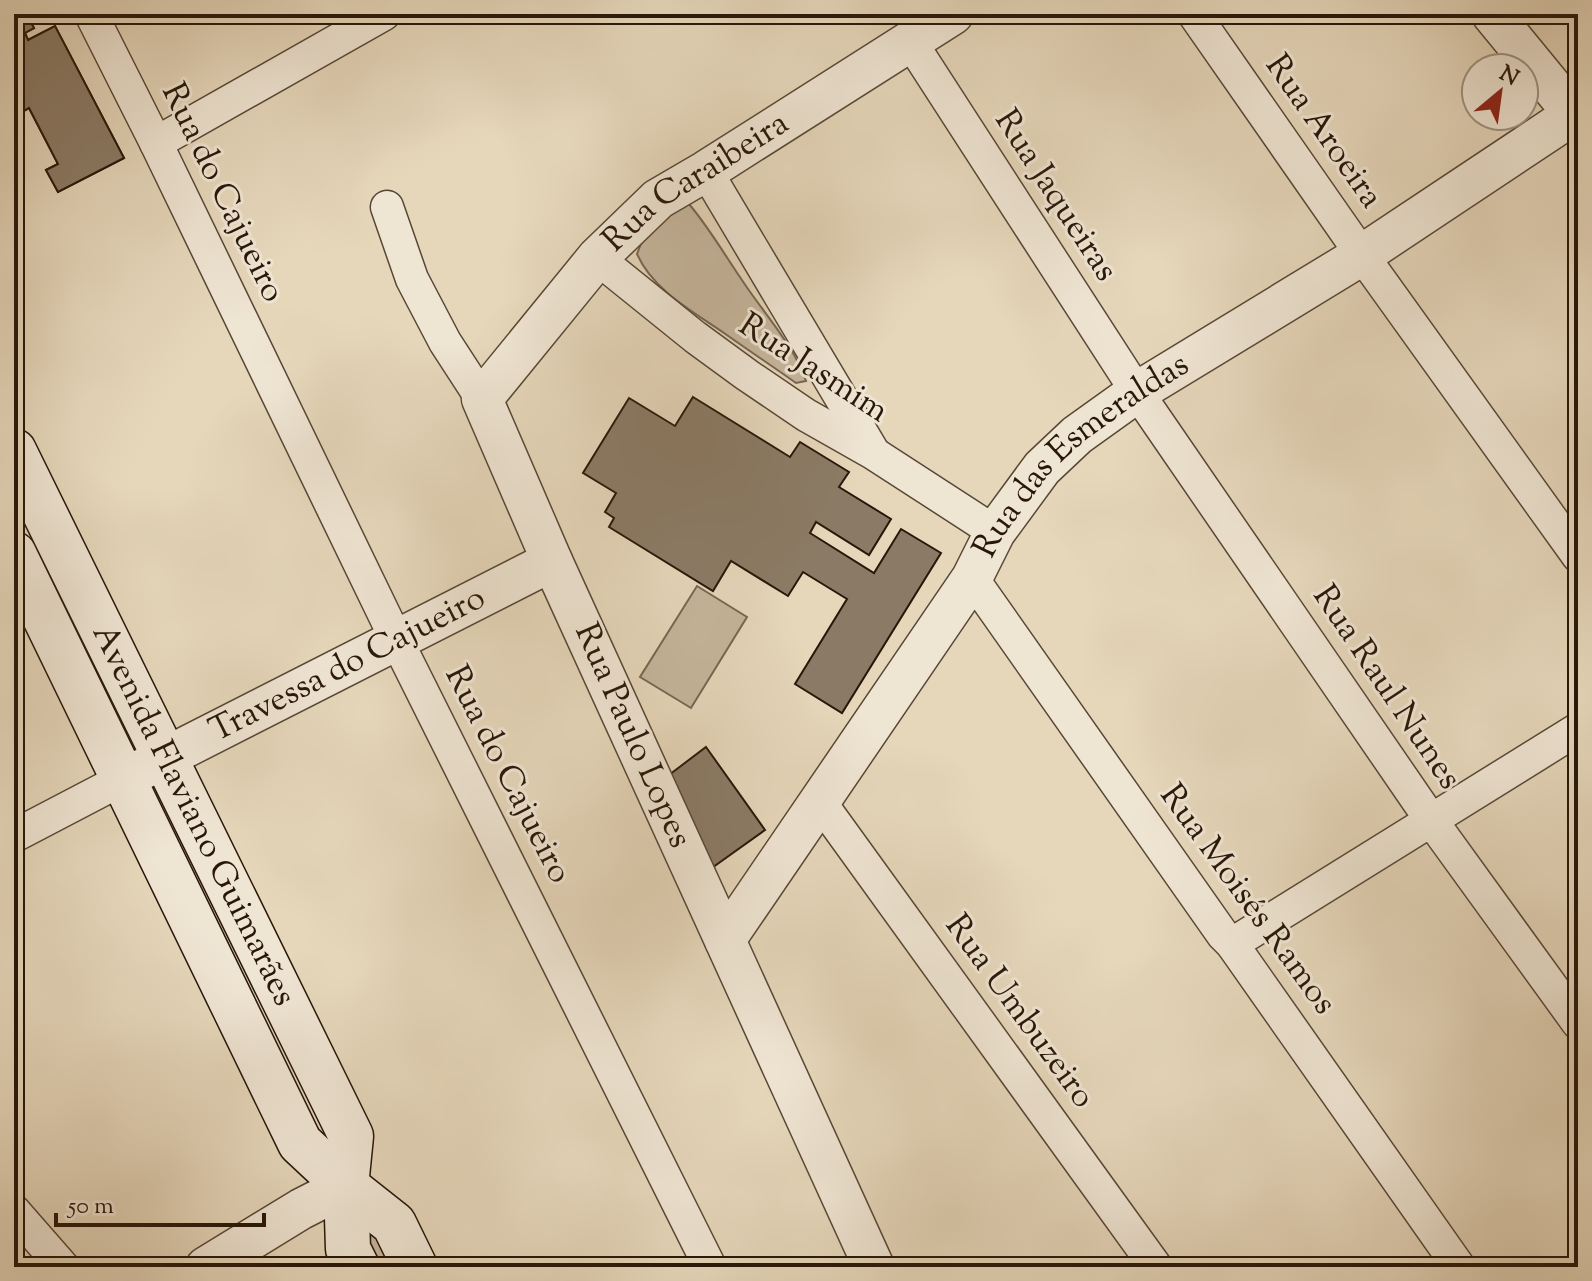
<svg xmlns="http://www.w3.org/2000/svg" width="1592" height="1281" font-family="'Sorts Mill Goudy',serif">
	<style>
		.green { fill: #c6b69d; stroke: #776653; stroke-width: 2 }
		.building { fill: #8b7b66; stroke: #281709; stroke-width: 2 }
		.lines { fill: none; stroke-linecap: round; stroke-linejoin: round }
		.minor-casing { stroke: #584736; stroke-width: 35 }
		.tertiary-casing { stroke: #584736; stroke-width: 43 }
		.secondary-casing { stroke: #281709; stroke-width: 47 }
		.minor { stroke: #efe5d3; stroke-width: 32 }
		.tertiary { stroke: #efe5d3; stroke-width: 40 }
		.secondary { stroke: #efe5d3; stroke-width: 44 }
		.labels { text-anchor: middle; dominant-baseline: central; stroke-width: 6; stroke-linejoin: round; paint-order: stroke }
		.street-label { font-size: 34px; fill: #281709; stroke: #efe5d3 }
	</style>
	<rect width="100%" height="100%" fill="#e6d7bb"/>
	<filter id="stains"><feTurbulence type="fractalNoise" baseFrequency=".0025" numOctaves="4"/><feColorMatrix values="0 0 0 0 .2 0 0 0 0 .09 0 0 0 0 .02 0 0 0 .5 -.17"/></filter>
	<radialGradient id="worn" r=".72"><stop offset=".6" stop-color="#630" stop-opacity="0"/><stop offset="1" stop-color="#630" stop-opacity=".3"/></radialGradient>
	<g class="green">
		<path d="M 689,204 C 711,230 727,259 746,286 C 767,317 794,346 806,381 L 796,383 C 772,366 748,350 724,333 C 692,311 653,290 637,254 L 644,236 L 665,217 Z"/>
		<path d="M 697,586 L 747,617 L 691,708 L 640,677 Z"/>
		<path d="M 366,1225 L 405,1267 L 368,1267 Z"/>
	</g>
	<g class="building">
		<path d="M 14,14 L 26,14 L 34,28 L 25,33 L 28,40 L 55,26 L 124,158 L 58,192 L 46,170 L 58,164 L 29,108 L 22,112 L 14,97 Z"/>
		<path d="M 14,14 L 26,14 L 34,28 L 25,33 L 28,40 L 55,26 L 124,158 L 58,192 L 46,170 L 58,164 L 29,108 L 22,112 L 14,97 Z"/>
		<path d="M 693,397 L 790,457 L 800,442 L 849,472 L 839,487 L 891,519 L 869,555 L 816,522 L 810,533 L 874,573 L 901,529 L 941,553 L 842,713 L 795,684 L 847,599 L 803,572 L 788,596 L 731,561 L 713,591 L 609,527 L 614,518 L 605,512 L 616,493 L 583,473 L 629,398 L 675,426 Z"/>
		<path d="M 706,747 L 765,830 L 709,870 L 665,778 Z"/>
	</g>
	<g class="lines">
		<g class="minor-casing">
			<g id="minor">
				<path d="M 91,14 L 156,143 L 397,641 L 710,1267"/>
				<path d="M 1194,14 L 1362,255 L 1578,556"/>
				<path d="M 910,41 L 1137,392 L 1431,820 L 1578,1023"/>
				<path d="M 156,143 L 384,14"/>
				<path d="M 706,171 L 872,450"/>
				<path d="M 387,207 L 412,279 L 445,342 L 482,399"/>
				<path d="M 597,258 L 695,337 L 747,375 L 806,415 L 873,453 L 995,532"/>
				<path d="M 972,578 L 1223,935 L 1232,944 L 1459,1267"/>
				<path d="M 820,802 L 1156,1267"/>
				<path d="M 14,836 L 123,779"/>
				<path d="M 1232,944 L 1578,729"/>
				<path d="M 14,1211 L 63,1267"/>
			</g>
		</g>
		<g class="tertiary-casing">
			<g id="tertiary">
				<path id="s1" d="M 123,779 L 552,561"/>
				<path id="s2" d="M 725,940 L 972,578 L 995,532 L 1042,468 L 1077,435 L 1137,392 L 1362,255 L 1574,114 L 1492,14"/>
				<path d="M 206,1267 L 301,1209 L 346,1186"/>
				<path id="s3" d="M 874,1267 L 552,561 L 482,399 L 597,258 L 658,199 L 706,171 L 953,14"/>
			</g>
		</g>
		<g class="secondary-casing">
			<g id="secondary">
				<path id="s4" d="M 14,451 L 351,1136 L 346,1186 L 394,1224 L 415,1267"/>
				<path d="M 14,554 L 300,1143 L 346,1186 L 348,1249 L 357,1267"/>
			</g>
		</g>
		<use href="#minor" class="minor"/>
		<use href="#tertiary" class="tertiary"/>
		<use href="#secondary" class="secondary"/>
	</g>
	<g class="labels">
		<g class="street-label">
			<text transform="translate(1323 132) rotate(55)">Rua Aroeira</text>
			<text stroke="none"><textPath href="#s3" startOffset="1260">Rua Caraibeira</textPath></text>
			<text transform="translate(222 193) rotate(64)">Rua do Cajueiro</text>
			<text transform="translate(1055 196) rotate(57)">Rua Jaqueiras</text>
			<text transform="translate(813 369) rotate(33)">Rua Jasmim</text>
			<text stroke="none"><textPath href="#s2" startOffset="606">Rua das Esmeraldas</textPath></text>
			<text stroke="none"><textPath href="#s1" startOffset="252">Travessa do Cajueiro</textPath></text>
			<text transform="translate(1386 688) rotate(56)">Rua Raul Nunes</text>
			<text transform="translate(632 736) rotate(66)">Rua Paulo Lopes</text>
			<text transform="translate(507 775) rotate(63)">Rua do Cajueiro</text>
			<text stroke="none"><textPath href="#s4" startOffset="406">Avenida Flaviano Guimarães</textPath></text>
			<text transform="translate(1247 900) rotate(54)">Rua Moisés Ramos</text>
			<text transform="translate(1019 1012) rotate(54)">Rua Umbuzeiro</text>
		</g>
	</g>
	<rect width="1592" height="1281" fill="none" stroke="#e6d7bb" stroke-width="48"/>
	<rect x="16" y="16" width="1560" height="1249" fill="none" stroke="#281709" stroke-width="4"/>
	<rect x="24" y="24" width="1544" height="1233" fill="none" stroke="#281709" stroke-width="2"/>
	<g transform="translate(1500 92) rotate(29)"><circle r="38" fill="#efe5d3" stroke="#9f9382" stroke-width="2"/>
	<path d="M0-6L14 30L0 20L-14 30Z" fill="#8f2418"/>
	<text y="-12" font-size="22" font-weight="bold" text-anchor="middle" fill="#281709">N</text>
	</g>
	<path d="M56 1213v12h208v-12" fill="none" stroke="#281709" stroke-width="4"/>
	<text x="68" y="1213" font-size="24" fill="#281709" stroke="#efe5d3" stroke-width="6" paint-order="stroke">50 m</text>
	<rect width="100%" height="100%" filter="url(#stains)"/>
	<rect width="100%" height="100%" fill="url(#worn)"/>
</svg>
